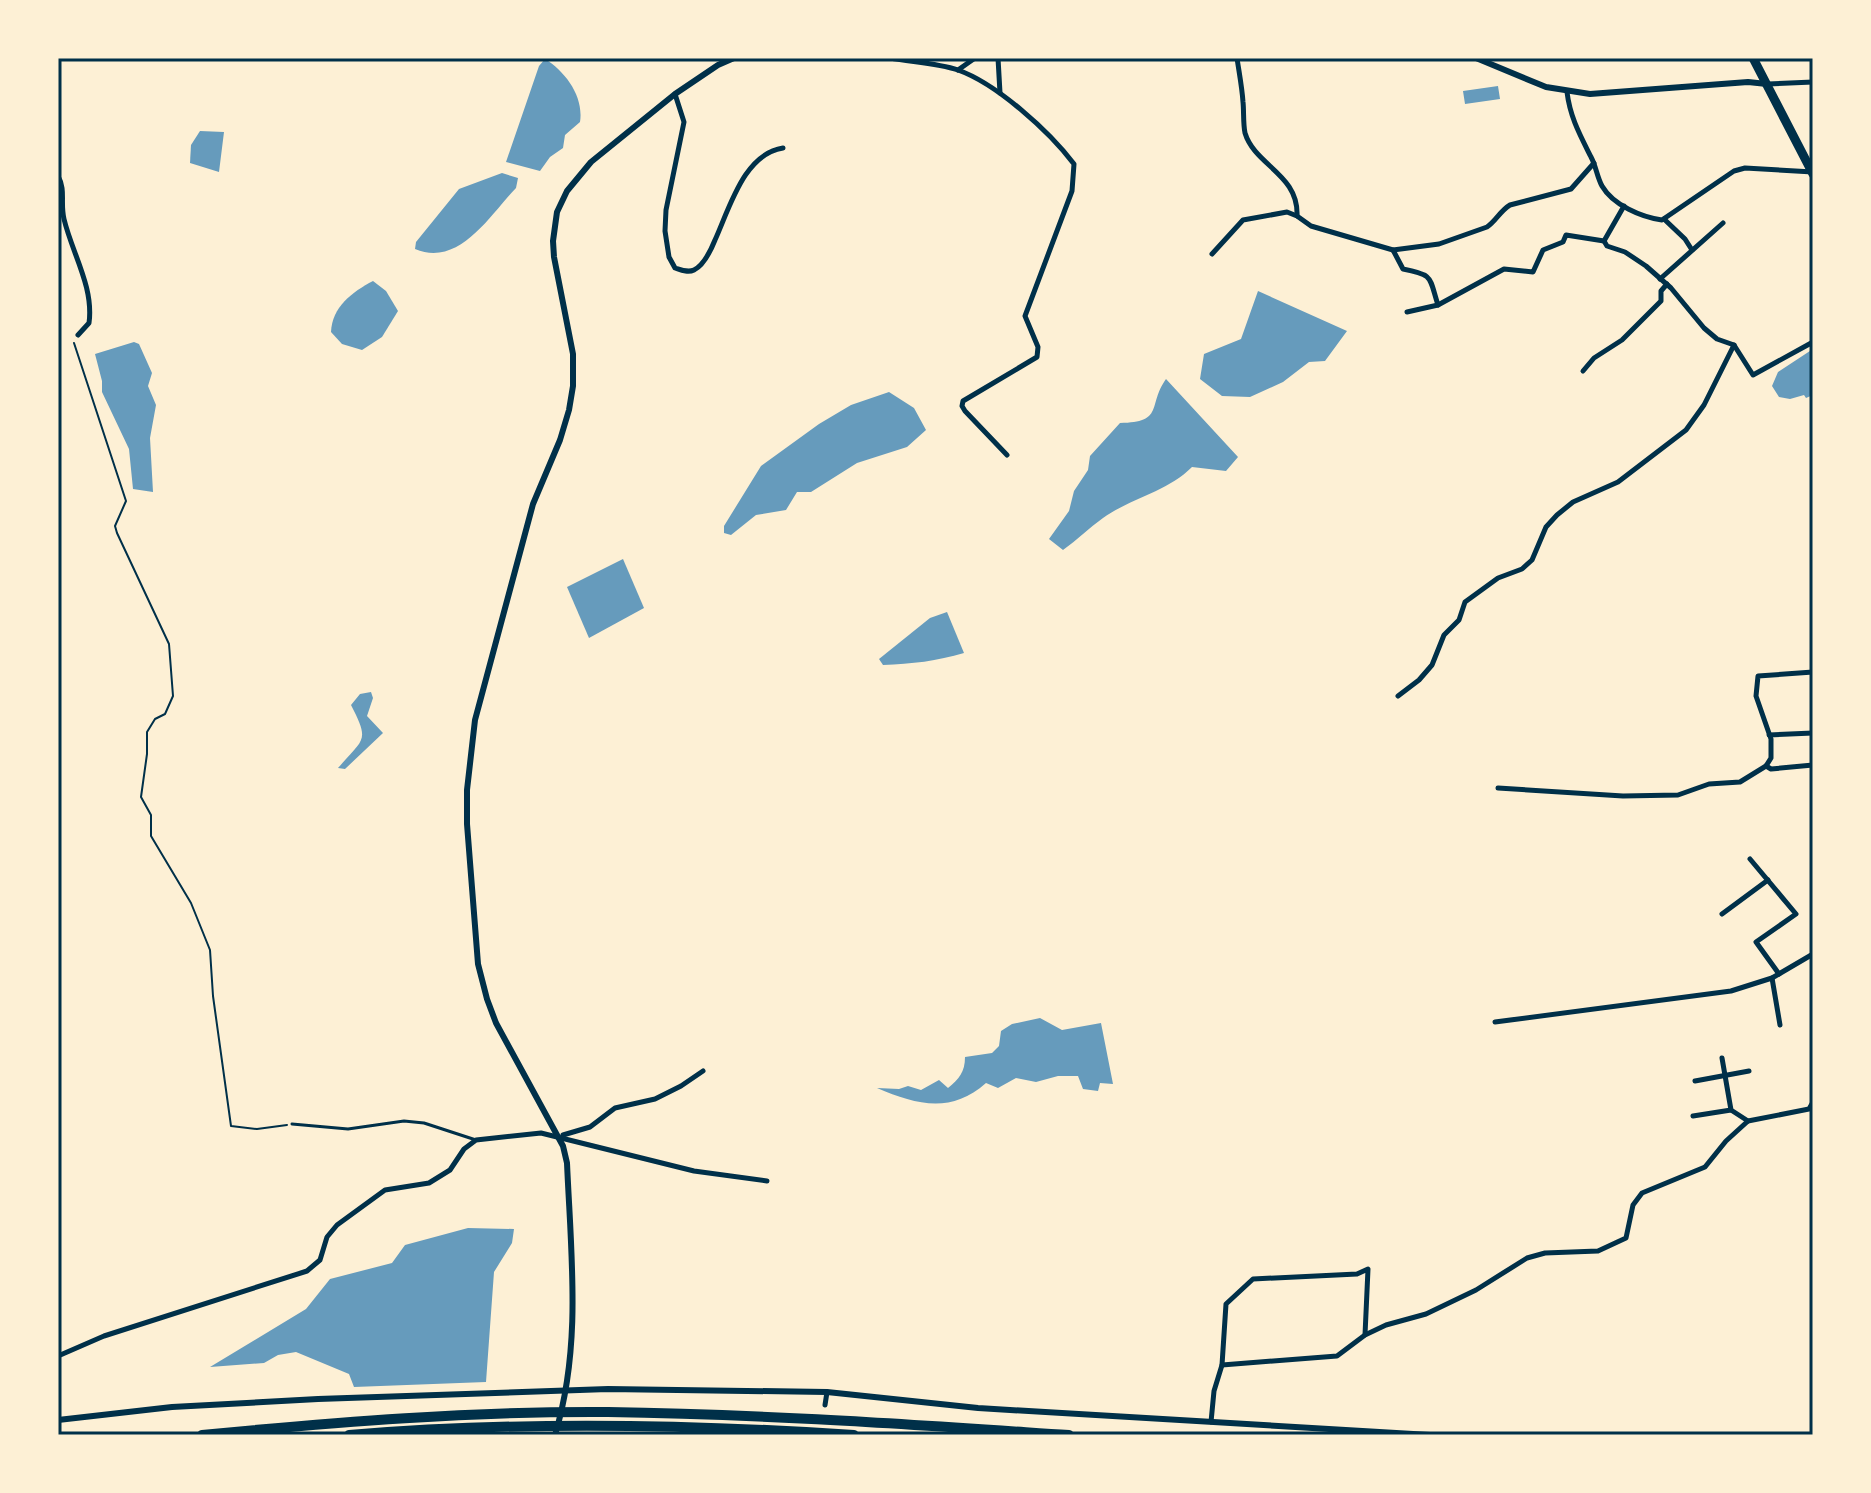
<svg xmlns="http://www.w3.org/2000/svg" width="1871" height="1493" font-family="Montserrat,sans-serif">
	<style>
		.water { fill: #669bbc }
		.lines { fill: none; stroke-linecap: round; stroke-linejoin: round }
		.path { stroke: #003049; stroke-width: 2 }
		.service { stroke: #003049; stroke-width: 3 }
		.minor { stroke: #003049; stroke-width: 5 }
		.tertiary { stroke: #003049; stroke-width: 6 }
		.trunk { stroke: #003049; stroke-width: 9 }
		.motorway { stroke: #003049; stroke-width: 10 }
		.neatline { fill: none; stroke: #003049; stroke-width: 3 }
	</style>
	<rect width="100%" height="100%" fill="#fdf0d5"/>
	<g class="water">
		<path d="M 545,59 C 566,72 584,97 580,122 L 565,135 L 563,148 L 550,157 L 540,171 L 506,162 L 539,66 Z"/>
		<path d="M 1498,86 L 1500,99 L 1465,104 L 1463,91 Z"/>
		<path d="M 200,131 L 224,132 L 219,172 L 190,163 L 191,145 Z"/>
		<path d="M 502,173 L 518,178 L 516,188 C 490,215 459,268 415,249 L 416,242 L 459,189 Z"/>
		<path d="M 373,281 L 386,291 L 398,311 L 382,337 L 362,350 L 342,344 L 331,332 C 332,307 352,292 373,281 Z"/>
		<path d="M 1258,291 L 1347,331 L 1325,361 L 1309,362 L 1283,382 L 1250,397 L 1222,396 L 1200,379 L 1204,354 L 1241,339 Z"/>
		<path d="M 134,342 L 139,344 L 152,373 L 148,386 L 156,405 L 150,438 L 153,492 L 133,489 L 129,449 L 102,392 L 102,381 L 95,354 Z"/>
		<path d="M 1813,349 L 1813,395 L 1806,398 L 1804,395 L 1790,399 L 1779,397 L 1772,386 L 1778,372 Z"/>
		<path d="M 1166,379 L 1238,457 L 1226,471 L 1192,467 C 1167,492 1131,498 1103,518 C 1089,528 1077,540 1063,550 L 1049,539 L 1069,511 L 1074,491 L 1088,470 L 1090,456 L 1120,423 C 1165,422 1147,406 1166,379 Z"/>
		<path d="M 889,392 L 914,408 L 926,430 L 907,447 L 857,463 L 811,492 L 797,492 L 786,510 L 756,515 L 731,535 L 724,533 L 724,526 L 761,466 L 819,424 L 851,405 Z"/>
		<path d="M 623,559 L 644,608 L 589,638 L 567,587 Z"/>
		<path d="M 947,612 L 964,653 C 937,661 912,664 883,665 L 879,659 L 930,618 Z"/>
		<path d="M 371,692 L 373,698 L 367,716 L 383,733 L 345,769 L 338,768 C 364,738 370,742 351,705 L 360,694 Z"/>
		<path d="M 1040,1018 L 1062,1030 L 1101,1023 L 1113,1084 L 1100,1083 L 1098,1091 L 1083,1089 L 1078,1076 L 1058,1076 L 1036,1082 L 1016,1078 L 998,1088 L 986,1083 C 951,1114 917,1105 877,1088 L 899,1089 L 908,1086 L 921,1090 L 939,1080 L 948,1088 C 959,1079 965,1072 965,1057 L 992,1053 L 999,1046 L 1001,1031 L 1012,1024 Z"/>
		<path d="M 468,1228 L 514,1229 L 512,1243 L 494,1272 L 486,1382 L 354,1387 L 349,1374 L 296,1352 L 278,1355 L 264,1363 L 210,1367 L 306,1309 L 330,1279 L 392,1263 L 405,1245 Z"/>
	</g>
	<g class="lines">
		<path class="path" d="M 74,343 L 126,501 L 115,526 L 117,533 L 169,644 L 173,696 L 165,714 L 155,719 L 147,732 L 147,754 L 141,797 L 151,815 L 151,836 L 191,903 L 210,950 L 213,996 L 231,1126 L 257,1129 L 287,1125"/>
		<path class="service" d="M 292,1124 L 348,1129 L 404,1121 L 424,1123 L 476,1140"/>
		<g class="minor">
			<path d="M 890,58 C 911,62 937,63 958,70 C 997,84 1049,131 1074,164 L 1072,191 L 1025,316 L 1038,347 L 1037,357 L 963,401 L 962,406 L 965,411 L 1007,455"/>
			<path d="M 998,58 L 1000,93"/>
			<path d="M 1237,58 C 1239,72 1242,87 1243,102 C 1244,111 1243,124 1245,133 C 1255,166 1299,174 1297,216"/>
			<path d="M 958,70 L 975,58"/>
			<path d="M 1768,84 L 1813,82"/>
			<path d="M 1567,92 C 1570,117 1580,135 1591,157 C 1596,166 1597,177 1602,186 C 1613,205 1641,217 1662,220 L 1734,171 L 1745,168 L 1813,172"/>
			<path d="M 675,94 L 684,122 L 666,210 L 665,231 L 669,257 L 675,268 C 681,270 688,273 694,270 C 704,265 711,250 715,240 C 730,207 744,154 783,148"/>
			<path d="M 58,176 C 66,190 60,203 64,219 C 72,253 94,287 89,323 L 78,335"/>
			<path d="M 1624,206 L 1604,241 L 1607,246 L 1625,252 L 1646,266 L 1671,288 L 1704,328 L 1717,339 L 1734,345 L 1753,375 L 1813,342"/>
			<path d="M 1664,219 L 1685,239 L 1692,250"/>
			<path d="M 1393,250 L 1403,269 C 1434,275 1429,277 1438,305"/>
			<path d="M 1212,254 L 1243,220 L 1287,212 L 1297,216 L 1311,226 L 1393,250 L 1439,244 L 1487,227 C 1496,221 1500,211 1510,205 L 1571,189 L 1594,163"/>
			<path d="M 1660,279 L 1723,223"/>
			<path d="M 1407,312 L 1438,305 L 1504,269 L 1533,272 L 1543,250 L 1563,242 L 1566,235 L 1604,241"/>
			<path d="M 1583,371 L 1594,358 L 1622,340 L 1661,301 L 1661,291 L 1667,284"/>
			<path d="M 1398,696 L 1419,680 L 1432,665 L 1444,635 L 1459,620 L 1465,602 L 1498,578 L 1522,569 L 1532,560 L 1546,527 L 1557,515 L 1573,502 L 1618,482 L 1686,430 L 1704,405 L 1734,345"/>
			<path d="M 1769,735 L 1813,733"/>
			<path d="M 1766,766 L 1771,769 L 1813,765"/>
			<path d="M 1498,788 L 1623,796 L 1678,795 L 1709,784 L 1740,782 L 1766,766 L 1771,758 L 1771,739 L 1756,696 L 1758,676 L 1813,672"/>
			<path d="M 1750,859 L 1796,914 L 1756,942 L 1779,974"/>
			<path d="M 1722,914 L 1768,880"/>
			<path d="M 1772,978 L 1780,1025"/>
			<path d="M 1495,1022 L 1731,991 L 1772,978 L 1813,954"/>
			<path d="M 1722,1058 L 1731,1110 L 1748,1121"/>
			<path d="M 1695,1081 L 1749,1071"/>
			<path d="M 1693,1116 L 1731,1110"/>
			<path d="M 563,1135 L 590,1127 L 615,1108 L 655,1099 L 681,1086 L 703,1071"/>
			<path d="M 58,1356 L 104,1336 L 307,1271 L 320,1260 L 327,1237 L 337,1225 L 385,1190 L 429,1183 L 450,1170 L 464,1149 L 476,1140 L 541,1133 L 694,1171 L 767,1181"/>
			<path d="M 1222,1365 L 1337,1356 L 1365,1335 L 1386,1325 L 1426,1314 L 1476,1290 L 1527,1258 L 1545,1253 L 1598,1251 L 1626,1238 L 1633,1205 L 1642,1193 L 1705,1167 L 1726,1141 L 1748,1121 L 1809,1109 L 1813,1102"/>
			<path d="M 825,1405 L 827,1392"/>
			<path d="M 1211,1422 L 1214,1391 L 1222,1365 L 1226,1304 L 1253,1279 L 1357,1274 L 1368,1269 L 1365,1335"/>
		</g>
		<g class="tertiary">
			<path d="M 1476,58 L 1546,87 L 1590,94 L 1748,82 L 1767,84"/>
			<path d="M 58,1420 L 172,1407 L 318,1399 L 608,1389 L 827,1392 L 978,1408 L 1430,1435"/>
			<path d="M 555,1435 C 582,1346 571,1255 567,1163 L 563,1146 L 496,1023 L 487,999 L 478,964 L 467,824 L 467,790 L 475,720 L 533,504 L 560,440 L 569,410 L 573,386 L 573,354 L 554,257 L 553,241 L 557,212 L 567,191 L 591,162 L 675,94 L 718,65 L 734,58"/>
		</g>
		<path class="trunk" d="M 1753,58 L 1813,174"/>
		<g class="motorway">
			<path d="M 202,1435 C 337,1422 473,1411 608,1412 C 762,1414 916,1425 1069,1435"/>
			<path d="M 349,1435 C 517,1421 687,1424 854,1435"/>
		</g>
	</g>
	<rect width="1871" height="1493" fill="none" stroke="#fdf0d5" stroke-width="120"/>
	<rect x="60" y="60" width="1751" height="1373" class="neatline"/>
</svg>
